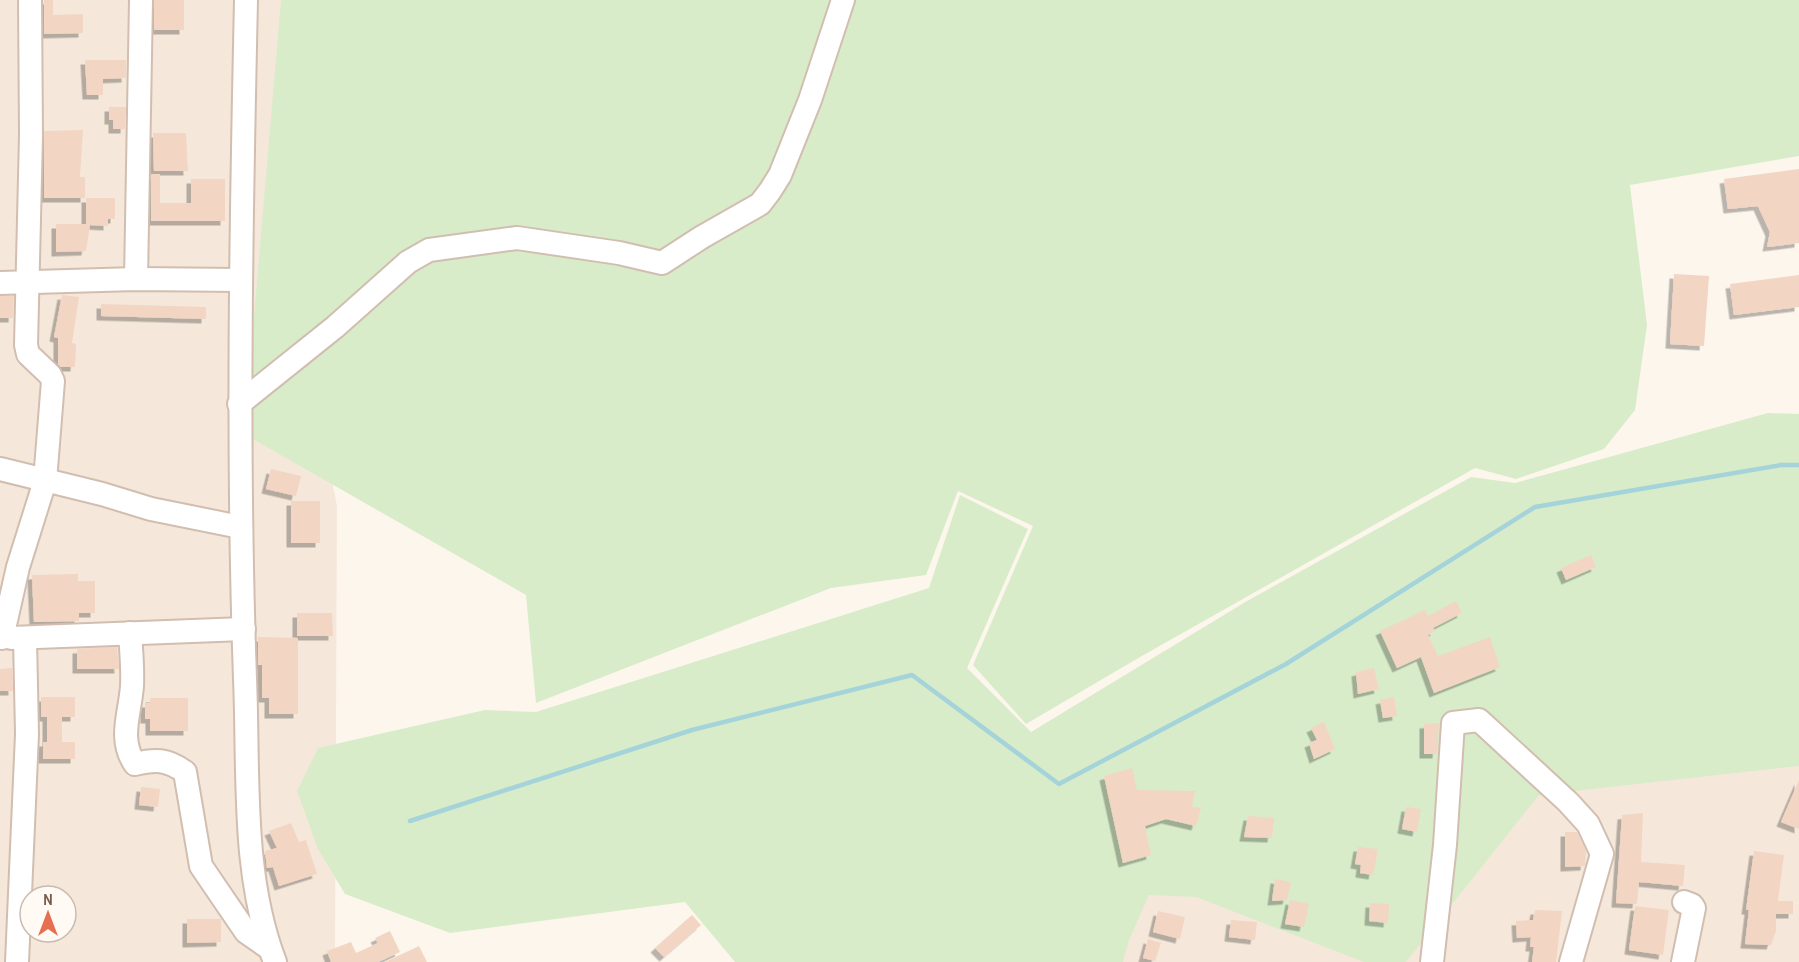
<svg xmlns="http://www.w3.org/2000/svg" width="1799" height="962" font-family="'Archivo Narrow',sans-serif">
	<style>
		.residential { fill: #f5e8da; fill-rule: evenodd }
		.green { fill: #d8ecc9 }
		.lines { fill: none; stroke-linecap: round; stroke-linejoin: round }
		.stream { stroke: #a5d3da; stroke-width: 4.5 }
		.building { fill: #f3d5c3; filter: url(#shadow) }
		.minor-casing { stroke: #d1beb0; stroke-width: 26 }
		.minor { stroke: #fff; stroke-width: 22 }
	</style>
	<defs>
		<filter id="shadow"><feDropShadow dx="-4.5" dy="4.5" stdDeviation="0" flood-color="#0004"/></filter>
	</defs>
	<rect width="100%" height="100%" fill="#fdf6ec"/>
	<g class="residential">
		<path d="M 0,0 L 289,0 L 294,292 L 337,506 L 335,962 L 0,962 ZM 30,896 L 66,896 L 66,932 L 30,932 Z"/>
		<path d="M 1799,613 L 1799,962 L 1074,962 L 1111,789 Z"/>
	</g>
	<g class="green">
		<path d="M 281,0 L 1799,0 L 1799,156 L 1630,185 L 1647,325 L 1635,410 L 1604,449 L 1516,479 L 1475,468 L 1140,657 L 1026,724 L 973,665 L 1033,526 L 958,491 L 926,575 L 831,588 L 536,703 L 526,595 L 244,434 Z"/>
		<path d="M 1768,413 L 1799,414 L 1799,766 L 1539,795 L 1406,962 L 1364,962 L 1196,897 L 1149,895 L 1129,940 L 1123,962 L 735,962 L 685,902 L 450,933 L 345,894 L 318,849 L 297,791 L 318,748 L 485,710 L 536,712 L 929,588 L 960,495 L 1028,529 L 967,668 L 1031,732 L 1247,601 L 1471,477 L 1515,483 Z"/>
	</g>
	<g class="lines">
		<path class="stream" d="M 410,821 L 692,730 L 912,675 L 1059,784 L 1286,664 L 1535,507 L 1781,465 L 1799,465"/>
	</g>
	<g class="building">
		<path d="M 44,0 L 53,0 L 53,15 L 83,14 L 83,33 L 44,34 Z"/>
		<rect x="154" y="0" width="30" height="30"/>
		<path d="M 85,60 L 126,60 L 126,78 L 103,79 L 103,95 L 87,95 Z"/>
		<path d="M 109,107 L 126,107 L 125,129 L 113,129 L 113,120 L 109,120 Z"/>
		<path d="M 83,130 L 80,177 L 85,177 L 85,198 L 44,198 L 44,131 Z"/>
		<path d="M 153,133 L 186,133 L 188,171 L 154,171 Z"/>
		<path d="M 1799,169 L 1799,243 L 1767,247 L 1770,232 L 1758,206 L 1728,209 L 1724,179 Z"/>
		<path d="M 151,174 L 160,174 L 160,203 L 191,203 L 191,179 L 225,179 L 225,221 L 151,221 Z"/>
		<path d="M 86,198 L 115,198 L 115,219 L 108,219 L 108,226 L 90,225 L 86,251 L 56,252 L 56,224 L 86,224 Z"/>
		<path d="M 1674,274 L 1709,276 L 1704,346 L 1670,344 Z"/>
		<path d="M 1799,275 L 1799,307 L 1734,315 L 1730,284 Z"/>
		<path d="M 62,295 L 79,297 L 72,343 L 76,344 L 75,367 L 61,367 L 58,364 L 58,338 L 54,337 Z"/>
		<path d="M 0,296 L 14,296 L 13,318 L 0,318 Z"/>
		<path d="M 101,304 L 206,307 L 206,319 L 101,316 Z"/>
		<path d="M 271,469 L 301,476 L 296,496 L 266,489 Z"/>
		<rect x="291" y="501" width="29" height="42"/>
		<path d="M 1591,555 L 1596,567 L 1566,580 L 1561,568 Z"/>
		<path d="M 78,574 L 78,581 L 95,581 L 95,613 L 79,613 L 79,621 L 34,622 L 32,575 Z"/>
		<path d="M 1456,601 L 1462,613 L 1433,628 L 1435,631 L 1428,635 L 1438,656 L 1490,637 L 1500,667 L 1434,693 L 1421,657 L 1397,668 L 1380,631 L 1425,610 L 1428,616 Z"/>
		<path d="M 297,613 L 332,613 L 333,636 L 297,636 Z"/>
		<path d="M 258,637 L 298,638 L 298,714 L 269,714 L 269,698 L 262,698 L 262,665 L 258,665 Z"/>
		<path d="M 117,647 L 119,669 L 77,669 L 77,649 Z"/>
		<path d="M 12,668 L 13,691 L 0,691 L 0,669 Z"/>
		<path d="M 1374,668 L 1379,689 L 1358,694 L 1356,672 Z"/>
		<path d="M 41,697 L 75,697 L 75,717 L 62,717 L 62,742 L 75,742 L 75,759 L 43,759 L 43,742 L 47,742 L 47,717 L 41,717 Z"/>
		<path d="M 1394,697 L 1397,716 L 1383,718 L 1380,700 Z"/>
		<path d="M 150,698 L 188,698 L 188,731 L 150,731 L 150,719 L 145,719 L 145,703 L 150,703 Z"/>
		<path d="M 1324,722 L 1335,749 L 1314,759 L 1309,743 L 1317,740 L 1311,728 Z"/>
		<path d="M 1439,723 L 1437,754 L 1424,754 L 1424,724 Z"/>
		<path d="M 1132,768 L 1137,790 L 1195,791 L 1192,807 L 1201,808 L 1196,826 L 1166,819 L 1145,826 L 1151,855 L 1123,863 L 1104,776 Z"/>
		<path d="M 1799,780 L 1799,829 L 1781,822 Z"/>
		<path d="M 141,787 L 160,789 L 158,807 L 139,805 Z"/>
		<path d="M 1406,807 L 1421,809 L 1417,832 L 1402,829 Z"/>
		<path d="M 1643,813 L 1641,862 L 1685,865 L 1683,886 L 1639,882 L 1637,904 L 1616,903 L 1622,815 Z"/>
		<path d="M 1248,816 L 1274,818 L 1272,838 L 1244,837 Z"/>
		<path d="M 291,823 L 299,842 L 306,840 L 317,874 L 279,886 L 273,867 L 267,868 L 265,851 L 277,848 L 269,831 Z"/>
		<path d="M 1565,832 L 1577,832 L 1586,851 L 1585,866 L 1565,867 Z"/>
		<path d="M 1358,847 L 1378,849 L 1373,875 L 1360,873 L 1361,865 L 1355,864 Z"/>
		<path d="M 1754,851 L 1784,855 L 1778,901 L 1793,901 L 1793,914 L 1776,914 L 1776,931 L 1771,945 L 1745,944 L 1749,910 L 1746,910 Z"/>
		<path d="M 1275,879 L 1291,882 L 1287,900 L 1272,901 Z"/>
		<path d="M 1290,900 L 1309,904 L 1304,927 L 1285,924 Z"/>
		<path d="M 1370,903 L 1389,904 L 1388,923 L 1369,921 Z"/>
		<path d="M 1635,906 L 1669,910 L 1663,955 L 1629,950 Z"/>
		<path d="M 1535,910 L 1562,911 L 1556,962 L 1532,962 L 1534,947 L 1530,947 L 1531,937 L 1517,938 L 1516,921 L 1533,920 Z"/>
		<path d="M 1158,911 L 1185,917 L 1180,939 L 1153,932 Z"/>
		<path d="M 692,915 L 701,925 L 664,957 L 655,948 Z"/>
		<path d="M 187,919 L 221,919 L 221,942 L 187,943 Z"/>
		<path d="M 1231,920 L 1257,922 L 1255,940 L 1229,937 Z"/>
		<path d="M 390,931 L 400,952 L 378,962 L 331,962 L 327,951 L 351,942 L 356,953 L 378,943 L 375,938 Z"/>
		<path d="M 1148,939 L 1161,943 L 1155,961 L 1143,958 Z"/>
		<path d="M 419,946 L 427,962 L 385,962 Z"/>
	</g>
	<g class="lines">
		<g class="minor-casing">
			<g id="minor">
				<path d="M 246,0 C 241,226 237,453 245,679 C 249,773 241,873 275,962"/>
				<path d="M 136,279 L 141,0"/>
				<path d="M 0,283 L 136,279 L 241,280"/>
				<path d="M 239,404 L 335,327 L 408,262 L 429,250 L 517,238 L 619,253 L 662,263 L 702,237 L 760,204 L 770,191 L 780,175 L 810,100 L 843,0"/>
				<path d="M 0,469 L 102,494 L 151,509 L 240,527"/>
				<path d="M 130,633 C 131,650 133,668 132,686 C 130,714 118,739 135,764 C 155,759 167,759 185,772 L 201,866 L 246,932 L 269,948"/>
				<path d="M 2,638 L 18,567 L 45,481 L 53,381 L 50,375 L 28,354 L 26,345 L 31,135 L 30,0"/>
				<path d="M 11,638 L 244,629"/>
				<path d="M 17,962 L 27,734 L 25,638"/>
				<path d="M 1432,962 L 1445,845 L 1453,723 L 1479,720 L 1568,802 L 1588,824 L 1602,854 L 1571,962"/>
				<path d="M 1683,962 L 1694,908 L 1692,905 L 1684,902"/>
			</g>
		</g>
		<use href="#minor" class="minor"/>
	</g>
	<g transform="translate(48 914)"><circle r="28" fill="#fffaf3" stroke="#cabbb1" stroke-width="1.5"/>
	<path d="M0-4.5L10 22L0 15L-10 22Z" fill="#e76f51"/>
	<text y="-9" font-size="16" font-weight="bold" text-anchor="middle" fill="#7a5c4d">N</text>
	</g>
</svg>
